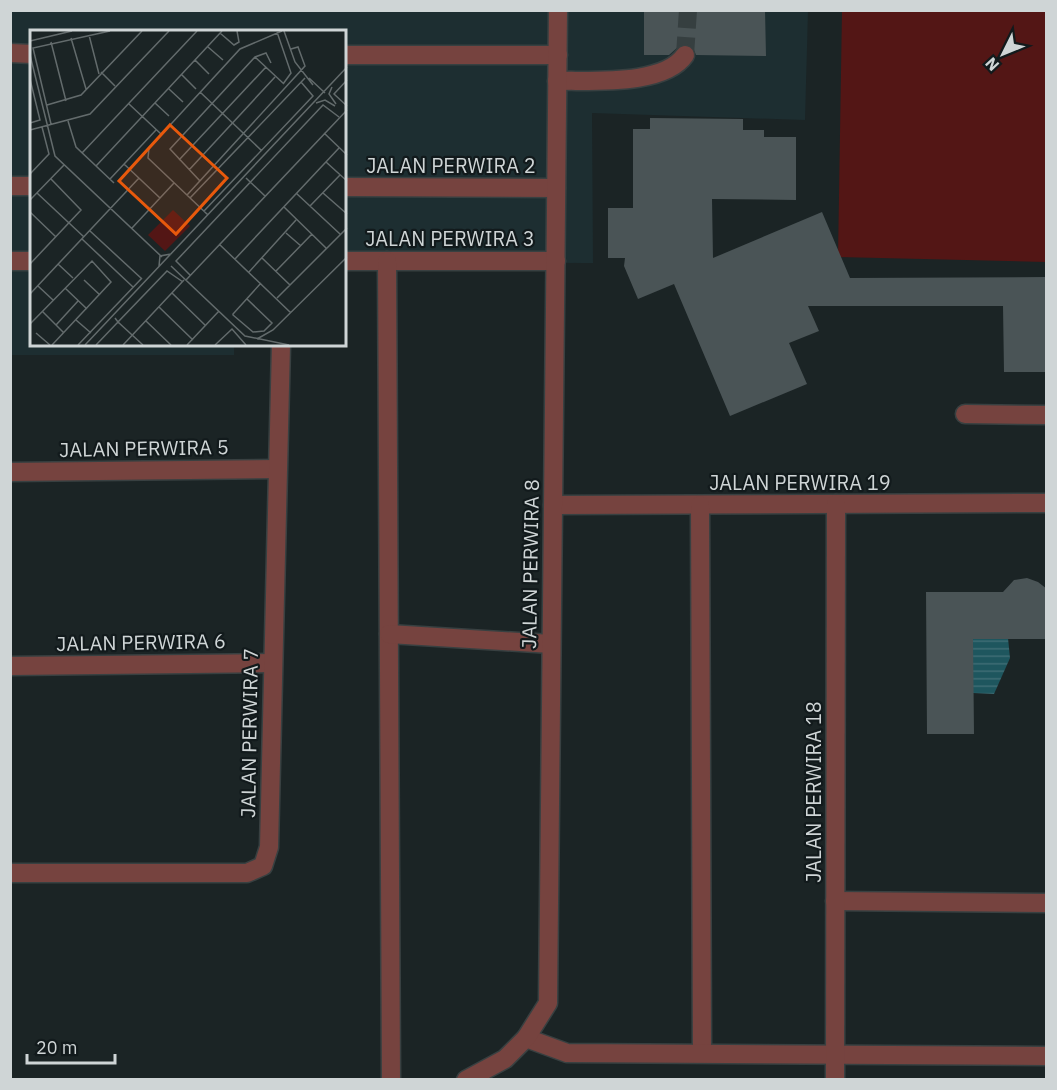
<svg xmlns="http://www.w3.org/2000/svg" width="1057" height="1090" font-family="'IBM Plex Sans',sans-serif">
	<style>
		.built { fill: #1d2e31 }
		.pitch { fill: #531615 }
		.water { fill: url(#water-rules) }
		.building { fill: #4a5456 }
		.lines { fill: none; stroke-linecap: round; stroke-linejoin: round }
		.minor-tunnel { stroke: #363f40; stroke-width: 18; stroke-dasharray: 18 9; stroke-linecap: butt }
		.minor-casing { stroke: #384041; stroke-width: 21 }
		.minor { stroke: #76433f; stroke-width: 18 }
		.labels { text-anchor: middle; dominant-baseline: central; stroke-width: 4.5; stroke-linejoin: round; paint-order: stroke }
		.street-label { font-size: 20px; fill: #cfd5d6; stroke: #121a1c }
		.inset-road { fill: none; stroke: #636b6c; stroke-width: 1.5 }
		.view { fill: #e8590c; fill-opacity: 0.15; stroke: #e8590c; stroke-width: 3 }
		.inset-edge { fill: none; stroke: #cfd5d6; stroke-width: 3 }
	</style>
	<defs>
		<pattern id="water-rules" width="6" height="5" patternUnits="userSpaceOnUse" patternTransform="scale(1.5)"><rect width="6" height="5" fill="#1e565e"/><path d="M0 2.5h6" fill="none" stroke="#3e6d74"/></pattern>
	</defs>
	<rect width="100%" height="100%" fill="#1b2425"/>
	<path class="built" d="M 11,11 L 808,11 L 805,120 L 592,113 L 593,263 L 345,262 L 345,32 L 32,32 L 32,345 L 234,345 L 234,355 L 11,355 Z"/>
	<path class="pitch" d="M 842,11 L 1046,11 L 1046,262 L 838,257 Z"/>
	<path class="water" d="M 973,638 L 1008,638 L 1010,658 L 994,694 L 973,693 Z"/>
	<g class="building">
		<path d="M 644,10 L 765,10 L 766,56 L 696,55 L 693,48 L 687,44 L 678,47 L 669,55 L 644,55 Z"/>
		<path d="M 650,118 L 743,119 L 743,130 L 764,130 L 764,137 L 796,137 L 796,200 L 712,199 L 713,258 L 822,212 L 850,278 L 1047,277 L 1047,372 L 1004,372 L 1003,306 L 808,306 L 819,331 L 789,343 L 807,384 L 730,416 L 674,284 L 638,299 L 624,266 L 625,258 L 608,258 L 608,208 L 633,208 L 633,129 L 650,129 Z"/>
		<path d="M 1027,578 L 1038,582 L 1047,589 L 1047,639 L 973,639 L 974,734 L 927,734 L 926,592 L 1003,592 L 1014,580 Z"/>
	</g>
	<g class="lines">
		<path class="minor-tunnel" d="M 685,55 L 688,10"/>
		<g class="minor-casing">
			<g id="minor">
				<path d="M 10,53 L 32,54"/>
				<path d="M 345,55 L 558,55"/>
				<path d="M 557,81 C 592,80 664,86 685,55"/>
				<path d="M 10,186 L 32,186"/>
				<path d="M 345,187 L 556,188"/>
				<path d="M 10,261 L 32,261"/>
				<path d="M 345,261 L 556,261"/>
				<path d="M 387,261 L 391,1080"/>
				<path d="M 965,414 L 1046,415"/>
				<path d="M 10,472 L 277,469"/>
				<path d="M 553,505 L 1046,503"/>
				<path d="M 700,505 L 702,1053"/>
				<path d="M 389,634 L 551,644"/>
				<path d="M 10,666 L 272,663"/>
				<path d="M 10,873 L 247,873 L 263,866 L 269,847 L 281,345"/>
				<path d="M 835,901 L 1046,903"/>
				<path d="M 526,1038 L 567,1053 L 1046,1056"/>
				<path d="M 466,1080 L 505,1059 L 526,1038 L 548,1003 L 558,10"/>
				<path d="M 835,1080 L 836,504"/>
			</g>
		</g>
		<use href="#minor" class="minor"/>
	</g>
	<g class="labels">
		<g class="street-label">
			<text x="451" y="165">JALAN PERWIRA 2</text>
			<text x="450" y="238">JALAN PERWIRA 3</text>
			<text transform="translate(144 448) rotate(-1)">JALAN PERWIRA 5</text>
			<text x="800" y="482">JALAN PERWIRA 19</text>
			<text transform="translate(530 564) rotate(-89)">JALAN PERWIRA 8</text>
			<text transform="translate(141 642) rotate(-1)">JALAN PERWIRA 6</text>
			<text transform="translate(249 733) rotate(-89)">JALAN PERWIRA 7</text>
			<text transform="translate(813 792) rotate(-90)">JALAN PERWIRA 18</text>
		</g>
	</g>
	<g transform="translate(30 30)">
		<rect width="316" height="316" fill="#1b2425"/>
		<path d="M 143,180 L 160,196 L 135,221 L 118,205 Z" fill="#531615"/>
		<path class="inset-road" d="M 254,1 L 265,32 L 283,55M 247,2 L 261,43 L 253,54M 190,3 L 204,15 L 209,12 L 207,1M 59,5 L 69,44M 41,8 L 56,59M 0,11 L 42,1M 21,12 L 36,71M 178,17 L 193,30M 0,25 L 25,126 L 132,227M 225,27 L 254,54M 165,30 L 179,44M 71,42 L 85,56M 152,45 L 166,59M 279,48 L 295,63M 0,49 L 10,90 L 0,93M 317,50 L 304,64 L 317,76M 302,57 L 299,64 L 306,74M 139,59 L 153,72M 170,62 L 232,121M 125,73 L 139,86M 286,73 L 295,70 L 305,76M 99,74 L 131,104M 17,75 L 51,65 L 112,1M 38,91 L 46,117 L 84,153M 21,94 L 3,18 L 80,1M 0,100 L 60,84 L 139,1M 294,103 L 317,125M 52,123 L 167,1M 149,130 L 236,37M 296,132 L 317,151M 94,134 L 130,168M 66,136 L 192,1M 159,140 L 245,47M 0,144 L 19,124 L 12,97M 216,148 L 235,166M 80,149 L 126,100M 170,151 L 140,119 L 225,27 L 236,23 L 241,33M 7,163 L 54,207M 266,163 L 310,204M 293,163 L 317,184M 157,165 L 275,36 L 268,17 L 261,19M 160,168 L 275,48M 0,170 L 34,135M 280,176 L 310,145M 254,177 L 296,218M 174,181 L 283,66 L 271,52M 0,182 L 26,207M 178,185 L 118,128 L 119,118 L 210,19 L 252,1M 102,198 L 144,153M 60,201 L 112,249M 256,203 L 271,216M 52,209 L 103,257M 189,214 L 261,283M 232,228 L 260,255M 205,229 L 309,118M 0,234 L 51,180 L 21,149M 28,234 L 43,248M 129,236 L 130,226 L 141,224M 141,236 L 215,306 L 259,315M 246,241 L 282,204M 219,242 L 266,190M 160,245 L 146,231 L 293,75 L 309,87M 54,250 L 70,265M 156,250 L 317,80M 8,256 L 23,270M 35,258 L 57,279M 142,263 L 176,296M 0,264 L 109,148M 247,268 L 317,198M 217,269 L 242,293 L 234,301 L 223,302 L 203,285 L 203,284 L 231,253M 129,277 L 163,310M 12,281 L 34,303M 46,290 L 61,303M 116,291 L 141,315M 0,294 L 62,231 L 81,252 L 22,315M 26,295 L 48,271M 6,303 L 20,315M 227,309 L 243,300 L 317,227M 48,315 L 112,248M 55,315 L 317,37M 66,315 L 88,292 L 85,288M 93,315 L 154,250M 113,315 L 88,292 L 137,241 L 153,252M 157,315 L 189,281M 185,315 L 202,299 L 216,315"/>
		<path class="view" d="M 140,95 L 197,148 L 146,204 L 89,151 Z"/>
		<rect width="316" height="316" class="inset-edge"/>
	</g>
	<rect width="1057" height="1090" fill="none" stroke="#cfd5d6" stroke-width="24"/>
	<g transform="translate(1003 54) rotate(227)" stroke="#121a1c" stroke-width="4.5" paint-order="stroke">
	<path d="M0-4.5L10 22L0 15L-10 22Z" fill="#cfd5d6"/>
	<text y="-9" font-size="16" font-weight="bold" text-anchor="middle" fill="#cfd5d6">N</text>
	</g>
	<path d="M27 1054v9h88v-9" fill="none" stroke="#cfd5d6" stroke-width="3"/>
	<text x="36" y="1054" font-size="18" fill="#cfd5d6" stroke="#121a1c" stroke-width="4.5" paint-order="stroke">20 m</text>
</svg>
